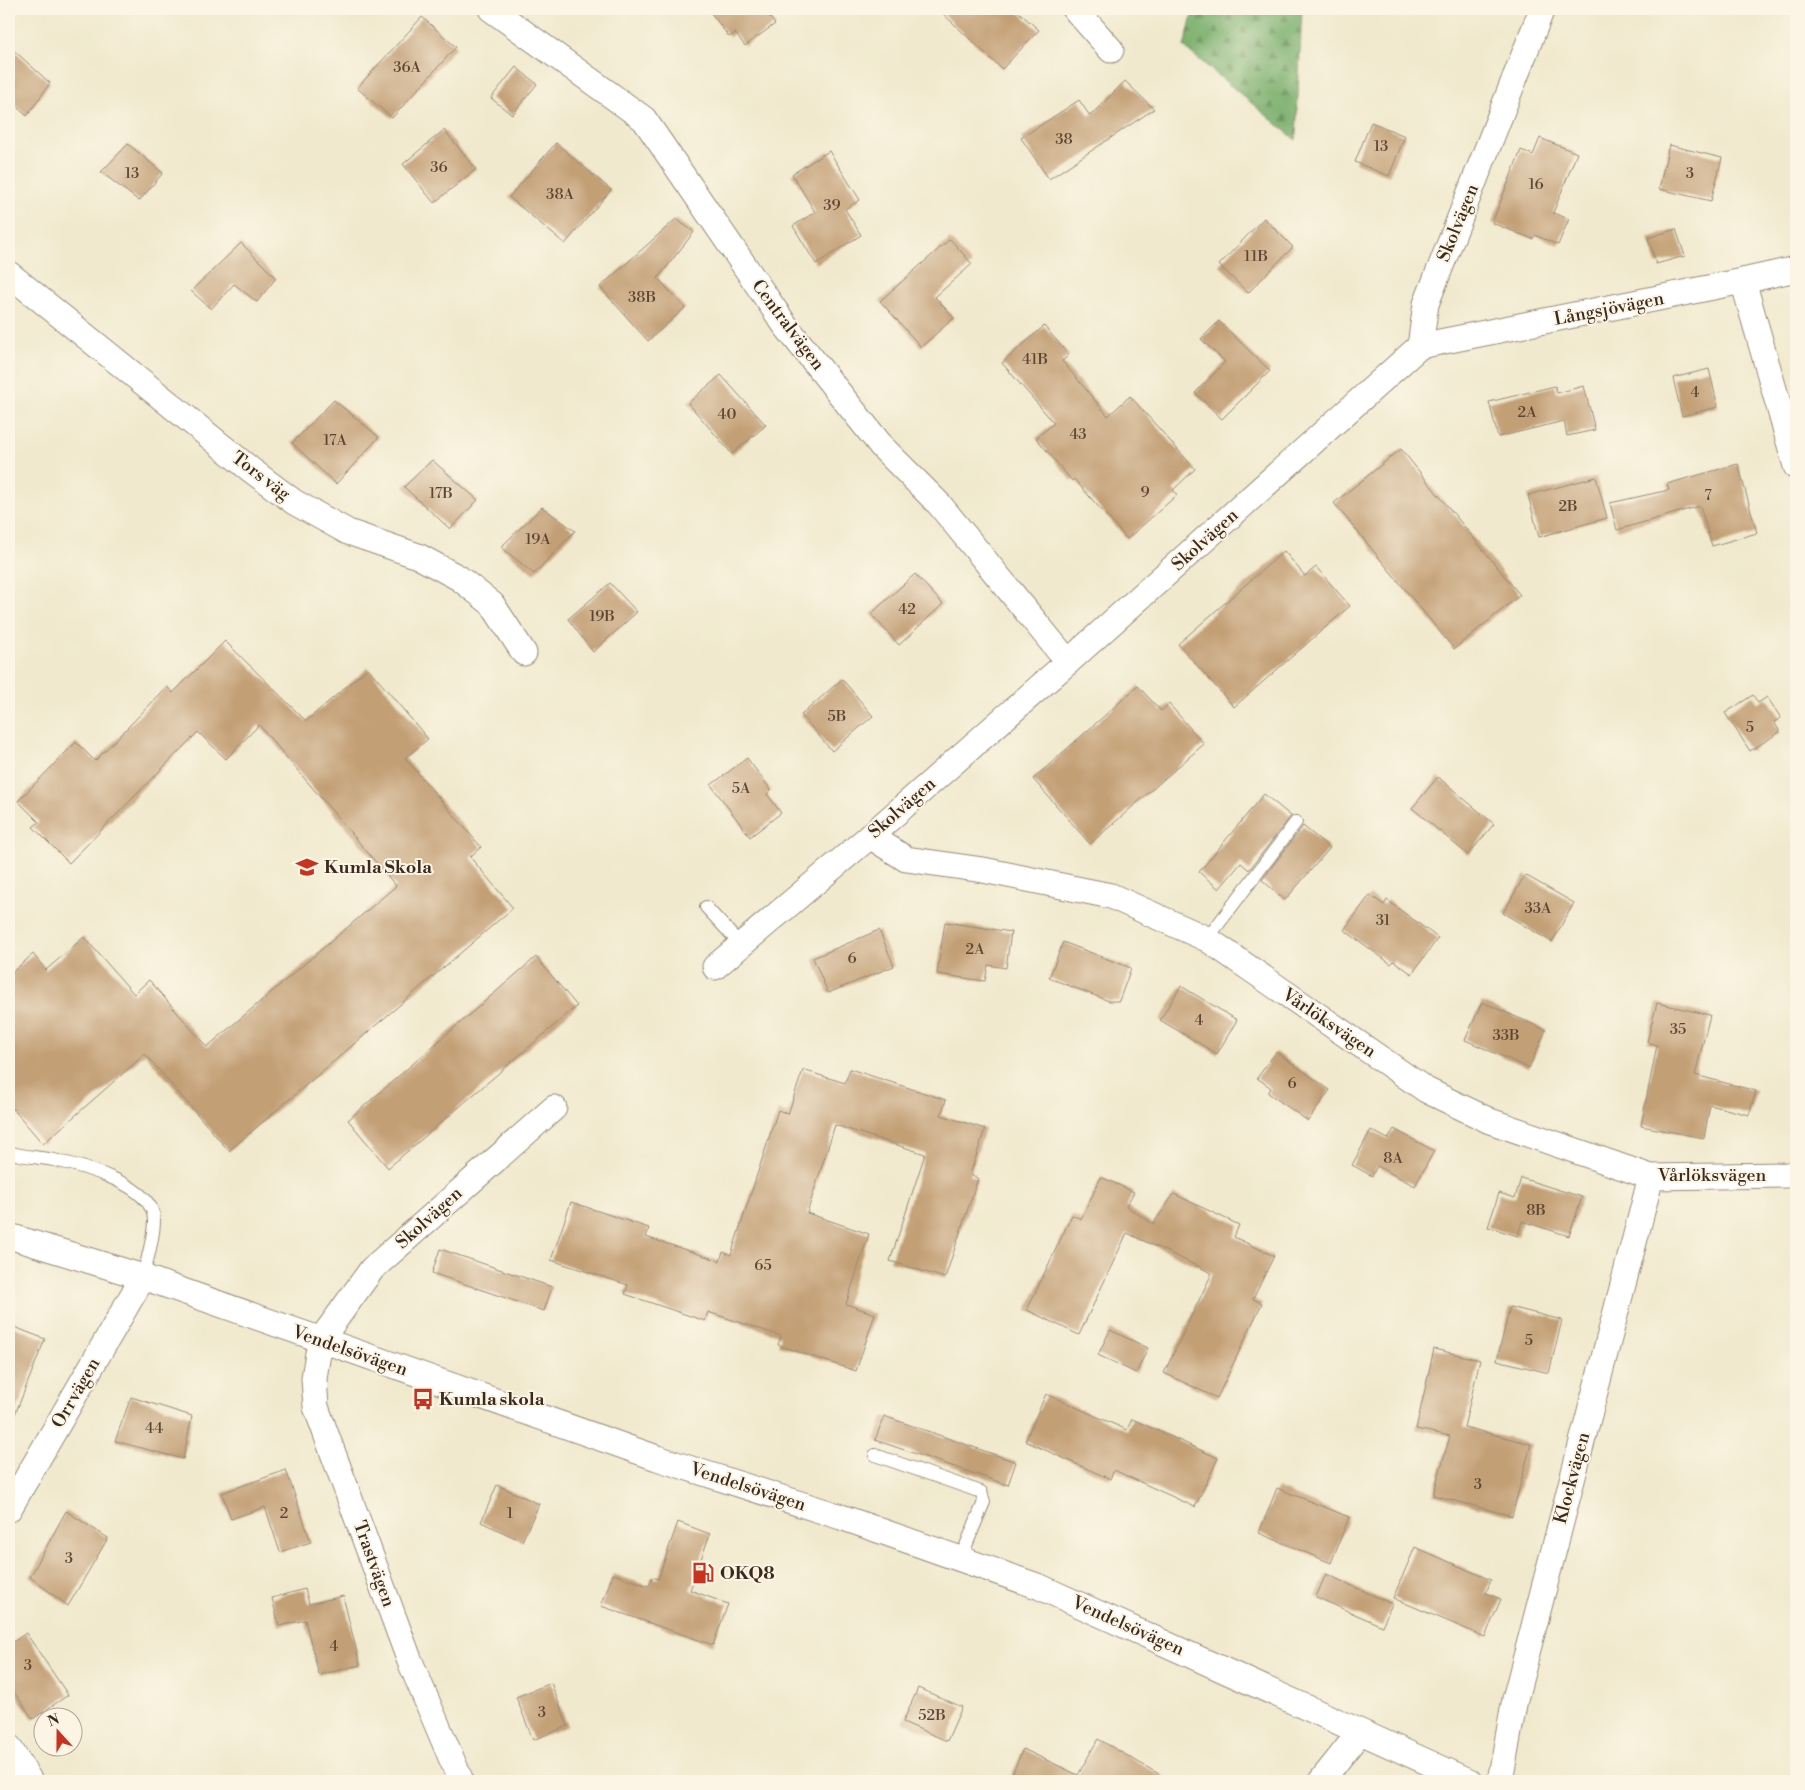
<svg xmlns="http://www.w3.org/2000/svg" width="1805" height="1790" font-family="'Libre Bodoni',serif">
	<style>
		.forest { fill: url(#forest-firs); stroke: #5a6c44 }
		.building { fill: #c29f75 }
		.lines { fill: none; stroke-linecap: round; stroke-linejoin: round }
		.lane-casing { stroke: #968a76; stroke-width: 14 }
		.street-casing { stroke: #968a76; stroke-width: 27 }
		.lane { stroke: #fff; stroke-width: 12 }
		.street { stroke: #fff; stroke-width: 25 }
		.labels { text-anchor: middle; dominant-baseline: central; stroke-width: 4; stroke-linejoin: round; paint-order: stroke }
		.number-label { font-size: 15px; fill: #5d4734 }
		.street-label { font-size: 18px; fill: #3b2a1e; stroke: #fcf5e5 }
		.poi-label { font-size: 18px; font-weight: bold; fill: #3b2a1e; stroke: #fcf5e5; text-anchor: start }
	</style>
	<defs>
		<pattern id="forest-firs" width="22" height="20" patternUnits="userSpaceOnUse" patternTransform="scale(1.25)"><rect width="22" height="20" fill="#78ae6a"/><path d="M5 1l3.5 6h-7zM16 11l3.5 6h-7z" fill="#648e57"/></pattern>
	</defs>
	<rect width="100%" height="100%" fill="#fcf5e5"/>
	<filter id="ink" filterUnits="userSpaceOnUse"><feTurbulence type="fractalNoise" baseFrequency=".02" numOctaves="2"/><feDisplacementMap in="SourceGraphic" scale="10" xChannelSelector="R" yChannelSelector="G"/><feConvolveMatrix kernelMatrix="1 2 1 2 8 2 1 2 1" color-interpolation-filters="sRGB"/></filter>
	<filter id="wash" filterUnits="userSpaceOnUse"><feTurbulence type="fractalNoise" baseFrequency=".0096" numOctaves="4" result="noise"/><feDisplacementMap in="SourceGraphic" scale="20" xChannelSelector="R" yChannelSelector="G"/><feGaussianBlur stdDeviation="1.12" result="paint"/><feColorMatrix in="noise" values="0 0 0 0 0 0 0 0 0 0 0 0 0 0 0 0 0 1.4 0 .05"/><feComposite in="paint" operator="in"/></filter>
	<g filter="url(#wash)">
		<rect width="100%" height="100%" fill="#f0e9cd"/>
		<path class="forest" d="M 1194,9 L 1302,9 L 1296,140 L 1184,47 Z"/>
		<g id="blocks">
			<g class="building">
				<path d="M 708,9 L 768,9 L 765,11 L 775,24 L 745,46 L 735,33 L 729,37 Z"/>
				<path d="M 938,9 L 1015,9 L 1039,30 L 1002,69 Z"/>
				<path d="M 422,17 L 456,47 L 392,118 L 357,88 Z"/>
				<path d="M 9,46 L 50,83 L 27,116 L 9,100 Z"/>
				<path d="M 516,67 L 537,84 L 512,115 L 491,98 Z"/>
				<path d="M 1125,81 L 1154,109 L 1049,179 L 1021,138 L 1079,100 L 1090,116 Z"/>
				<path d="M 1371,122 L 1405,136 L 1389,176 L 1355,162 Z"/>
				<path d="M 444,130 L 476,169 L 434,203 L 403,164 Z"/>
				<path d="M 1540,138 L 1577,153 L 1553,213 L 1569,219 L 1558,245 L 1535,235 L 1533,239 L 1492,223 L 1521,150 L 1533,155 Z"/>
				<path d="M 556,143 L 611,190 L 565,244 L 509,197 Z"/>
				<path d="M 128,144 L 163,173 L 139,201 L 101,172 Z"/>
				<path d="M 1669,145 L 1722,158 L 1711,201 L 1659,189 Z"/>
				<path d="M 829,151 L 860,200 L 845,209 L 861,235 L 816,264 L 793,226 L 815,212 L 792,174 Z"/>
				<path d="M 1264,218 L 1293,247 L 1248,293 L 1219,265 Z"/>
				<path d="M 676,219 L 694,232 L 658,278 L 685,308 L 648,341 L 600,287 Z"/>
				<path d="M 1676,229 L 1685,256 L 1656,264 L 1648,238 Z"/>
				<path d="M 950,239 L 972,264 L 935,297 L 954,318 L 921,347 L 880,301 Z"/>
				<path d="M 241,243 L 276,278 L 257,302 L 234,284 L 211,309 L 191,291 Z"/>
				<path d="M 1219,321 L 1270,371 L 1222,419 L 1195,393 L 1225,362 L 1201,339 Z"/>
				<path d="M 1044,326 L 1069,355 L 1062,361 L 1108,416 L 1130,396 L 1195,469 L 1173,490 L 1177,495 L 1127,539 L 1074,479 L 1072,481 L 1036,438 L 1054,423 L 1002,363 Z"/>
				<path d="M 1709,369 L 1718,407 L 1682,416 L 1673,378 Z"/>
				<path d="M 721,375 L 766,425 L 732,454 L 688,403 Z"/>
				<path d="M 1555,386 L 1557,393 L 1584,386 L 1595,430 L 1567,436 L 1564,421 L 1498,437 L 1489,402 Z"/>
				<path d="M 334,400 L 379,437 L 336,484 L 292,443 Z"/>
				<path d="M 1401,449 L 1520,595 L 1454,649 L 1334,503 Z"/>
				<path d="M 432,460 L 478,500 L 450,529 L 404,487 Z"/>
				<path d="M 1738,464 L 1757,533 L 1712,546 L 1700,506 L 1617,530 L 1610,503 L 1669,490 L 1667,484 Z"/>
				<path d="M 1596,477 L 1607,518 L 1539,537 L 1528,495 Z"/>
				<path d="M 542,507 L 575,531 L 534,574 L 501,547 Z"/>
				<path d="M 1284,551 L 1305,576 L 1316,567 L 1350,606 L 1234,707 L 1178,644 Z"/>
				<path d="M 915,574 L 943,604 L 899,645 L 871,614 Z"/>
				<path d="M 610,583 L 637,612 L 593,652 L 568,619 Z"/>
				<path d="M 225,641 L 306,721 L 368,668 L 428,739 L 405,758 L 481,847 L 470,857 L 513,908 L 229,1151 L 145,1054 L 43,1144 L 9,1104 L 9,975 L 33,954 L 46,970 L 84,937 L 134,994 L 149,980 L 207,1047 L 396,886 L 259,725 L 226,759 L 198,732 L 69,863 L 33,827 L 39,822 L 18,801 L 76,742 L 95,761 L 167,687 L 173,693 Z"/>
				<path d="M 842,679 L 873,716 L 832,751 L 801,715 Z"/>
				<path d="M 1138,686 L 1161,711 L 1169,704 L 1204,744 L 1090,844 L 1033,779 Z"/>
				<path d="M 1753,695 L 1758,703 L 1767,697 L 1781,718 L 1774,722 L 1780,732 L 1750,751 L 1725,713 Z"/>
				<path d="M 747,758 L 771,790 L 767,794 L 781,813 L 750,837 L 711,785 Z"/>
				<path d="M 1438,777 L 1494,824 L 1468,855 L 1412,808 Z"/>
				<path d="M 1264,794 L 1291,816 L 1249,870 L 1241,863 L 1219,889 L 1199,872 Z"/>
				<path d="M 1303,826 L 1330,848 L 1285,900 L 1262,880 Z"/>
				<path d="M 1525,875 L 1574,903 L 1552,942 L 1503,913 Z"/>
				<path d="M 1370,895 L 1384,905 L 1387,900 L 1438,938 L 1412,974 L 1394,961 L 1391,964 L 1344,930 Z"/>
				<path d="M 945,922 L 1011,932 L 1006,968 L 988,965 L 985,981 L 937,974 Z"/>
				<path d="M 879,930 L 894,966 L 828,993 L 813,958 Z"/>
				<path d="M 1063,942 L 1131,968 L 1119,1001 L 1109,1001 L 1049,978 Z"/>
				<path d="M 536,957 L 577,1006 L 388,1168 L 348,1120 Z"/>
				<path d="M 1181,986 L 1237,1020 L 1217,1054 L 1160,1020 Z"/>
				<path d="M 1482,1002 L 1546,1030 L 1529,1068 L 1465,1040 Z"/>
				<path d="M 1657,1003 L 1710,1015 L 1695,1075 L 1756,1091 L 1749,1115 L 1710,1105 L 1704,1138 L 1641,1126 L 1657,1045 L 1647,1042 Z"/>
				<path d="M 1276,1052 L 1330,1090 L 1308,1121 L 1268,1093 L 1271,1088 L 1257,1078 Z"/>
				<path d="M 850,1069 L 946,1100 L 941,1115 L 985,1129 L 970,1175 L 978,1178 L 945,1278 L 890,1261 L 925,1154 L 835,1125 L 807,1213 L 869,1234 L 846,1304 L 875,1314 L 856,1371 L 778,1345 L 781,1336 L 708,1312 L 705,1321 L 625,1294 L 628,1285 L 551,1260 L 571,1202 L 649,1228 L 646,1237 L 720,1261 L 723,1252 L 731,1255 L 778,1110 L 788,1114 L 803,1070 L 845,1083 Z"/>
				<path d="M 1394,1129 L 1434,1151 L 1415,1186 L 1377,1166 L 1372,1176 L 1352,1165 L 1371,1130 L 1388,1139 Z"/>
				<path d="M 1101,1177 L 1134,1192 L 1126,1206 L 1153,1224 L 1174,1194 L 1239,1225 L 1234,1237 L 1274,1256 L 1253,1299 L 1262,1303 L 1217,1398 L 1164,1373 L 1212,1273 L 1127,1233 L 1079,1335 L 1027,1310 L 1072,1215 L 1081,1219 Z"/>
				<path d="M 1521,1178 L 1582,1197 L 1569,1236 L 1522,1221 L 1518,1236 L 1488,1227 L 1499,1193 L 1515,1198 Z"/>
				<path d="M 440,1249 L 552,1287 L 544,1311 L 432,1273 Z"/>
				<path d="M 1510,1307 L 1562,1320 L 1549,1373 L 1497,1360 Z"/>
				<path d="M 9,1325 L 45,1339 L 10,1427 L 9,1427 Z"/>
				<path d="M 1110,1330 L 1148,1348 L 1136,1373 L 1098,1355 Z"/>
				<path d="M 1434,1349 L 1480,1360 L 1464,1427 L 1531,1444 L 1512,1516 L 1433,1495 L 1450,1436 L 1416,1429 Z"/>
				<path d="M 1046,1394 L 1127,1430 L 1132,1419 L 1218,1458 L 1195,1507 L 1114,1470 L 1110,1479 L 1025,1441 Z"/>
				<path d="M 131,1397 L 192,1416 L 183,1459 L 115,1441 Z"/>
				<path d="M 884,1416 L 1016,1462 L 1008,1485 L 875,1440 Z"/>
				<path d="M 286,1470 L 311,1542 L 280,1552 L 265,1507 L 231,1519 L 222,1493 Z"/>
				<path d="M 497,1485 L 539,1504 L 522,1541 L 481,1522 Z"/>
				<path d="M 1277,1488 L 1349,1517 L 1331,1563 L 1259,1533 Z"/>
				<path d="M 66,1511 L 108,1538 L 68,1606 L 30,1577 Z"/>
				<path d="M 678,1522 L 710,1534 L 690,1590 L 728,1604 L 713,1645 L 601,1606 L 613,1574 L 649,1586 L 652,1577 L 658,1579 Z"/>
				<path d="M 1415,1547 L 1491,1580 L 1486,1593 L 1501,1599 L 1485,1637 L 1393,1598 Z"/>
				<path d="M 1326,1574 L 1392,1604 L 1382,1626 L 1316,1597 Z"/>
				<path d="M 305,1589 L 309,1604 L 343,1596 L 360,1665 L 319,1675 L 305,1620 L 279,1626 L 272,1598 Z"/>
				<path d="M 26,1633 L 68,1695 L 33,1719 L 9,1685 L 9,1645 Z"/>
				<path d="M 551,1683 L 568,1726 L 533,1740 L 516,1697 Z"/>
				<path d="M 918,1688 L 962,1707 L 947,1741 L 903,1722 Z"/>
				<path d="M 1098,1739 L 1171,1781 L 1009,1781 L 1023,1749 L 1078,1775 Z"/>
			</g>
		</g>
	</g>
	<g filter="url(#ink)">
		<use href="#blocks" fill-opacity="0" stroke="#968a76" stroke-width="1"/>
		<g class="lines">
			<g class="lane-casing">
				<g id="lane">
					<path d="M 706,907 L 741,945"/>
					<path d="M 1207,939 L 1296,822"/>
					<path d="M 9,1152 C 23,1157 39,1157 54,1160 C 82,1166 154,1185 154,1220 C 154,1239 147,1259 143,1277"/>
					<path d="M 875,1455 L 981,1492 L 984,1502 L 960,1560"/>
				</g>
			</g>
			<g class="street-casing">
				<g id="street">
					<path d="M 491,9 L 644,119 L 785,325 L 883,448 L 939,504 L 1068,662"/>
					<path d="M 1075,9 L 1111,50"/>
					<path d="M 9,274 L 251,470 L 294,502 L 348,532 L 418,556 L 459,578 L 492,604 L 524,653"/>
					<path d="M 1743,281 L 1796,466"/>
					<path d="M 1420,346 L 1743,281 L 1796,269"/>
					<path d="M 870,836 L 906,859 L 983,870 L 1111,896 L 1207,939 L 1426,1090 L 1490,1121 L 1651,1177 L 1788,1175 L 1796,1173"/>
					<path d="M 715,967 L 870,836 L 1068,662 L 1420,346 L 1426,304 L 1542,9"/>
					<path d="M 9,1236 L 143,1277 L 657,1458 L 841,1517 L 1040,1587 L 1469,1781"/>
					<path d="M 9,1509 L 143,1277"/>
					<path d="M 9,1747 L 30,1781"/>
					<path d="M 461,1781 L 409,1659 L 316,1407 L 314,1378 L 320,1341 L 372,1269 L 554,1108"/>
					<path d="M 1321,1781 L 1360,1732"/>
					<path d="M 1500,1781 L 1515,1699 L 1651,1177"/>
				</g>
			</g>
			<use href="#lane" class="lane"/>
			<use href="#street" class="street"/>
		</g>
	</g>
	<defs>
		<g id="school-bare" transform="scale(1.725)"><path d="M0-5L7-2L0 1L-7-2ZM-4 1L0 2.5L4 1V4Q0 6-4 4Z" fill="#c8321e" stroke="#fcf5e5" stroke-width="2.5" paint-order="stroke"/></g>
		<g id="bus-bare" transform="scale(1.725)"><path d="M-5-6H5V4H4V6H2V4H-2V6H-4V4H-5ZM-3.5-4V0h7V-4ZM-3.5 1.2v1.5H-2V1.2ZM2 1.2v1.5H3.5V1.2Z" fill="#c8321e" stroke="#fcf5e5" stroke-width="2.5" paint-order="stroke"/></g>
		<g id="fuel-bare" transform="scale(1.725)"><path d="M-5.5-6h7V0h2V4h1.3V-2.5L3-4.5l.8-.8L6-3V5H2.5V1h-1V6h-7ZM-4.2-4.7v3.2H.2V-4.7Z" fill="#c8321e" stroke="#fcf5e5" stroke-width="2.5" paint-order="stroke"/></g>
	</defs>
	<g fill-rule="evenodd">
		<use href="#school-bare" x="307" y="867"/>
		<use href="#bus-bare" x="423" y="1399"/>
		<use href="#fuel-bare" x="703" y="1573"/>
	</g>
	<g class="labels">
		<g class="number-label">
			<text x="407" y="67">36A</text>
			<text x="1064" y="139">38</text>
			<text x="1381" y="146">13</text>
			<text x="439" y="167">36</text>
			<text x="132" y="173">13</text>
			<text x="1690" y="173">3</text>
			<text x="1536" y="184">16</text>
			<text x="560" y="194">38A</text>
			<text x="832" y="205">39</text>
			<text x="1256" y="256">11B</text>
			<text x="642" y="297">38B</text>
			<text x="1035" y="359">41B</text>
			<text x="1695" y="392">4</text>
			<text x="1527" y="412">2A</text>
			<text x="727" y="414">40</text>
			<text x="1078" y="434">43</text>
			<text x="335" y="440">17A</text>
			<text x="1145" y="492">9</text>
			<text x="441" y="493">17B</text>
			<text x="1708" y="495">7</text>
			<text x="1568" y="506">2B</text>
			<text x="538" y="539">19A</text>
			<text x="907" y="609">42</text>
			<text x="602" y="616">19B</text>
			<text x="837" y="716">5B</text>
			<text x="1750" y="727">5</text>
			<text x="741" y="788">5A</text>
			<text x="1538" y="908">33A</text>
			<text x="1383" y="920">31</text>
			<text x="975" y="949">2A</text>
			<text x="852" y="958">6</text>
			<text x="1199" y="1020">4</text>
			<text x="1678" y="1029">35</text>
			<text x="1506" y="1035">33B</text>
			<text x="1292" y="1083">6</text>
			<text x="1393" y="1158">8A</text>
			<text x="1536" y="1210">8B</text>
			<text x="763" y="1265">65</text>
			<text x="1529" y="1340">5</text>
			<text x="154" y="1428">44</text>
			<text x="1478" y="1484">3</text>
			<text x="284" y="1513">2</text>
			<text x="510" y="1513">1</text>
			<text x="69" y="1558">3</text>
			<text x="334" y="1646">4</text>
			<text x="28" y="1665">3</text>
			<text x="542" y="1712">3</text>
			<text x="932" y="1715">52B</text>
		</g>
		<g class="street-label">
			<text transform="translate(1458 223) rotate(-68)">Skolvägen</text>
			<text transform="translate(1609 309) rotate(-11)">Långsjövägen</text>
			<text transform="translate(788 325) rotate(53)">Centralvägen</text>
			<text transform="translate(261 476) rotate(37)">Tors väg</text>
			<text transform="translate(1205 540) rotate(-42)">Skolvägen</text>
			<text transform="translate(902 808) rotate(-41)">Skolvägen</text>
			<text transform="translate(1329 1023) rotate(34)">Vårlöksvägen</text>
			<text x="1712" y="1175">Vårlöksvägen</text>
			<text transform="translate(429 1218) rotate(-42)">Skolvägen</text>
			<text transform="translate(350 1351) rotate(19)">Vendelsövägen</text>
			<text transform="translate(76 1393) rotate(-60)">Orrvägen</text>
			<text transform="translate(1572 1478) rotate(-75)">Klockvägen</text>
			<text transform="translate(748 1487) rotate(18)">Vendelsövägen</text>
			<text transform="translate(374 1564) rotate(70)">Trastvägen</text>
			<text transform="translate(1128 1626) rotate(24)">Vendelsövägen</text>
		</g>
		<g class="poi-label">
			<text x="324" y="867">Kumla Skola</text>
			<text x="439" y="1399">Kumla skola</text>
			<text x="720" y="1573">OKQ8</text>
		</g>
	</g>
	<rect width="1805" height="1790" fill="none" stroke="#fcf5e5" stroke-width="30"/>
	<g transform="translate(58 1732) rotate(339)"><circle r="24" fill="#fcf5e5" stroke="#afa495"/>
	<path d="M0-4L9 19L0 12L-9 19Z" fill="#c8321e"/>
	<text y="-8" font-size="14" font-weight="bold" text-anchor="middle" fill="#3b2a1e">N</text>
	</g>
</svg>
